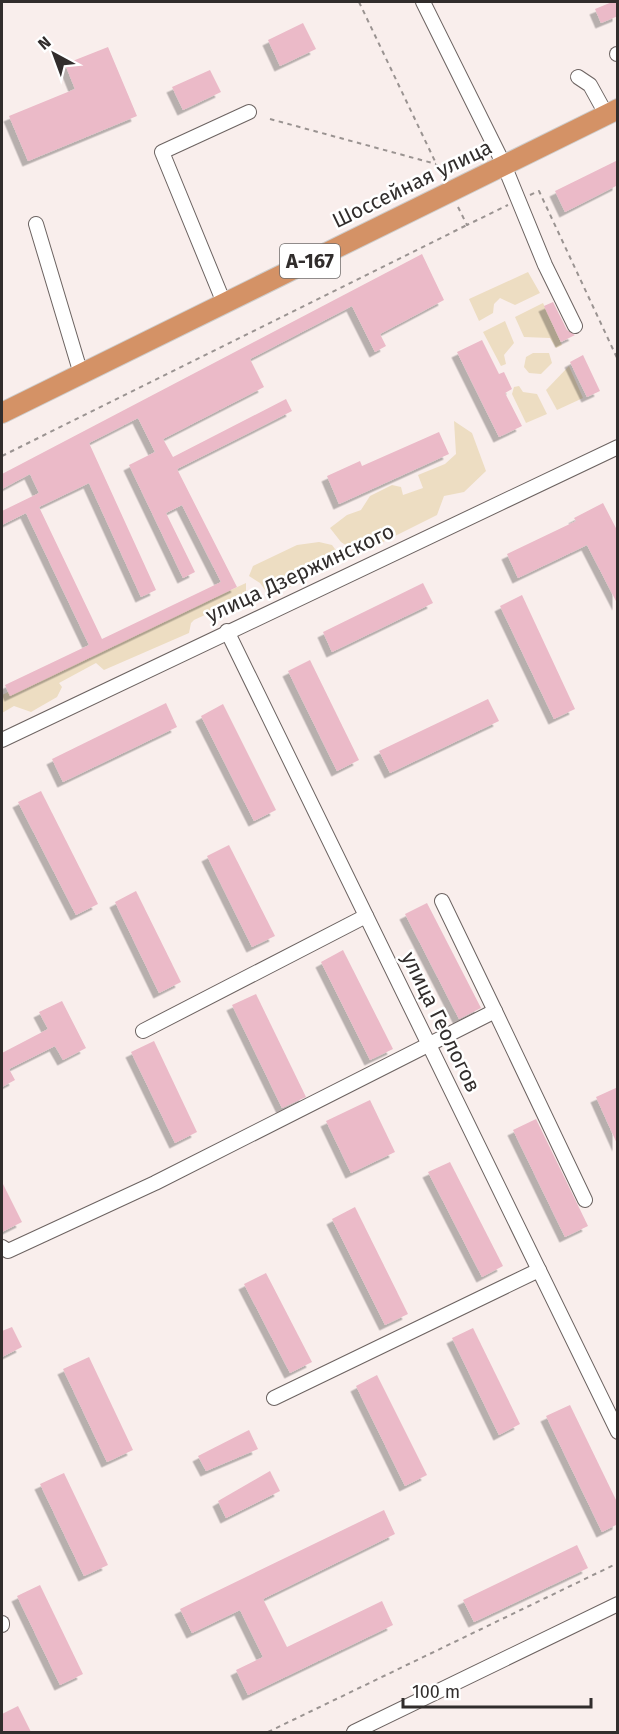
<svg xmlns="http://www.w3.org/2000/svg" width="619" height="1734" font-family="'Fira Sans',sans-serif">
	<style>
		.green { fill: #edddc2 }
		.building { fill: #ebbac8; fill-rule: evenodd; filter: url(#shadow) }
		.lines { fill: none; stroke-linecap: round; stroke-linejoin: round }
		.minor-casing { stroke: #6c6361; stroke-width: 16 }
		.highway-casing { stroke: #cecdcc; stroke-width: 22 }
		.path { stroke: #9a9391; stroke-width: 2; stroke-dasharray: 4.5 4.5; stroke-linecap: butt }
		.minor { stroke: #fff; stroke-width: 14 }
		.highway { stroke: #d49266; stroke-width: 20 }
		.labels { text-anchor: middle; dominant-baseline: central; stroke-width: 5; stroke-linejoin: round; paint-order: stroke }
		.shield { fill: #fff; stroke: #6f6c6b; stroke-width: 1.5 }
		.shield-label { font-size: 20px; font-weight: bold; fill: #312d2c }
		.street-label { font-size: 21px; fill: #312d2c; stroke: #fff }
	</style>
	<defs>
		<filter id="shadow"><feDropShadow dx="-5.5" dy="5.5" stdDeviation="0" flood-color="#0004"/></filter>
	</defs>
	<rect width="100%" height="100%" fill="#f9eeec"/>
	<g class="green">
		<path d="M 528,272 L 540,293 L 515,305 L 500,298 L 494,304 L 493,313 L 479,321 L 469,299 Z"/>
		<path d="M 543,303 L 562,345 L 556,348 L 550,338 L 524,337 L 515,317 Z"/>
		<path d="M 505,321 L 514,343 L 504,355 L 506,364 L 501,366 L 483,332 Z"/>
		<path d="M 533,353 L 549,353 L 552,363 L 541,374 L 529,373 L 524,367 L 526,357 Z"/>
		<path d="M 569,366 L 583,398 L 557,410 L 546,390 Z"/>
		<path d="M 519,386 L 523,392 L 537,394 L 547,414 L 526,423 L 512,394 L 514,387 Z"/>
		<path d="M 454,421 L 472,433 L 486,471 L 464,492 L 444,496 L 437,515 L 359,554 L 341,542 L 330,528 L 347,515 L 361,510 L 370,496 L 392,485 L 401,487 L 403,495 L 423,488 L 418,475 L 445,464 L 456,454 Z"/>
		<path d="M 319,542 L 332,545 L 338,553 L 337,563 L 270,597 L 260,583 L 249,576 L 253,566 L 297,545 Z"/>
		<path d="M 246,583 L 246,596 L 194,620 L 191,623 L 189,633 L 104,670 L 96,663 L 59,683 L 62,687 L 57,697 L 31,712 L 14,706 L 2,713 L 2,695 Z"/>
	</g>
	<g class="building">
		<path d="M 612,2 L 618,2 L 618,16 L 601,23 L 595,9 Z"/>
		<path d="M 303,23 L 316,49 L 280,66 L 268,40 Z"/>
		<path d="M 108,47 L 137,116 L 28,161 L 9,116 L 75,89 L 65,64 Z"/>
		<path d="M 210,70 L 221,92 L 183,110 L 172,87 Z"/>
		<path d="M 618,160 L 618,185 L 565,212 L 555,191 Z"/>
		<path d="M 422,254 L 444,300 L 380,334 L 386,346 L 375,352 L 352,306 L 250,359 L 264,387 L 163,439 L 173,457 L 286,399 L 292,411 L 177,469 L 237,587 L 10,696 L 5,685 L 89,645 L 26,513 L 2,525 L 2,511 L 39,493 L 30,474 L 2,489 L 2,474 ZM 138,418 L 155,452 L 129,465 L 183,578 L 195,572 L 166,513 L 182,505 L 221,582 L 102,639 L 39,507 L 89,483 L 141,597 L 156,590 L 89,443 Z"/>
		<path d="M 553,302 L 567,330 L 575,335 L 561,342 L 544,306 Z"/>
		<path d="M 482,340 L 499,374 L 504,372 L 512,389 L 505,393 L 522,426 L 499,437 L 457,352 Z"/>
		<path d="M 583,355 L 600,391 L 587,397 L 570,362 Z"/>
		<path d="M 439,432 L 449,454 L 339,504 L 327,476 L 360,461 L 362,466 Z"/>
		<path d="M 603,503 L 618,532 L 618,605 L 587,545 L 518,578 L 507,554 L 576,521 L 574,518 Z"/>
		<path d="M 423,583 L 433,603 L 332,652 L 323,632 Z"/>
		<path d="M 522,595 L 575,709 L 554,719 L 500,606 Z"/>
		<path d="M 310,660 L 359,760 L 337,771 L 288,671 Z"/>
		<path d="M 488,699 L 499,721 L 390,773 L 379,751 Z"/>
		<path d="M 166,703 L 177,727 L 63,782 L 52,759 Z"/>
		<path d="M 223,704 L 276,810 L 254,821 L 201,716 Z"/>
		<path d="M 41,791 L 98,904 L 76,915 L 18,802 Z"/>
		<path d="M 229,845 L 275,936 L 252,947 L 207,856 Z"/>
		<path d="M 136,891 L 181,982 L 159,993 L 115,902 Z"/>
		<path d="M 427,903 L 481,1008 L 459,1019 L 405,914 Z"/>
		<path d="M 343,950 L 393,1049 L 370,1060 L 321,962 Z"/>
		<path d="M 256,994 L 306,1097 L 282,1108 L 232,1005 Z"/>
		<path d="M 62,1001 L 86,1048 L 63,1060 L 55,1046 L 9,1069 L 15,1080 L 2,1087 L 2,1053 L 48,1029 L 39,1012 Z"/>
		<path d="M 154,1041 L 197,1132 L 175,1143 L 131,1052 Z"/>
		<path d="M 618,1087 L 618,1146 L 596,1097 Z"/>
		<path d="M 370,1100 L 395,1152 L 351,1173 L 326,1121 Z"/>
		<path d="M 536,1119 L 588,1226 L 565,1237 L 513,1130 Z"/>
		<path d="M 450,1162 L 503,1266 L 482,1277 L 428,1172 Z"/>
		<path d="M 2,1182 L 22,1222 L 2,1232 Z"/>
		<path d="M 355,1207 L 408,1314 L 385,1325 L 332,1219 Z"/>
		<path d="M 266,1273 L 312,1362 L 290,1373 L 244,1284 Z"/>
		<path d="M 12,1327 L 22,1347 L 2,1357 L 2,1331 Z"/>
		<path d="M 473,1328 L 520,1424 L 499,1435 L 452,1338 Z"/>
		<path d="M 89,1357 L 133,1450 L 107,1462 L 63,1369 Z"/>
		<path d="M 377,1375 L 427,1475 L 405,1486 L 356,1386 Z"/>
		<path d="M 570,1405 L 618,1504 L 618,1524 L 602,1532 L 546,1416 Z"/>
		<path d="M 249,1430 L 258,1449 L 206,1471 L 198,1456 Z"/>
		<path d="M 270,1471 L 280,1491 L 226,1518 L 218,1501 Z"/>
		<path d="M 64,1473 L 108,1565 L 84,1576 L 40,1484 Z"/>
		<path d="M 384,1510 L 395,1534 L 263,1599 L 287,1647 L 382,1601 L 393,1625 L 248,1695 L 236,1670 L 263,1657 L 240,1610 L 192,1633 L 180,1609 Z"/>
		<path d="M 577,1545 L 588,1568 L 474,1622 L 463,1600 Z"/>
		<path d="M 40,1585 L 83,1674 L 60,1685 L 17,1596 Z"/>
		<path d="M 18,1706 L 31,1732 L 2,1732 L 2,1714 Z"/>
	</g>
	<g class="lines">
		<g class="minor-casing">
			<g id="minor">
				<path d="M 423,2 L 504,165 L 545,265 L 575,326"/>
				<path d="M 617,54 L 618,54"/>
				<path d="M 578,77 L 590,85 L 606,114"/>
				<path d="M 36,224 L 81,374"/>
				<path d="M 224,303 L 162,152 L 249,112"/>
				<path d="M 227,631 L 618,1432"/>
				<path d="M 2,740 L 618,447"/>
				<path d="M 442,901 L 495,1011"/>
				<path d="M 143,1031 L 366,916"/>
				<path d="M 2,1247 L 8,1251 L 155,1183 L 495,1011 L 585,1200"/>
				<path d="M 274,1398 L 539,1270"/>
				<path d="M 2,1623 L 2,1625"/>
				<path d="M 354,1732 L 618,1604"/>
			</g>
		</g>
		<g class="highway-casing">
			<path id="highway" d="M 2,413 L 618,109"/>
		</g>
		<g class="path">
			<path d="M 359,2 L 443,178"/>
			<path d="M 270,119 L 436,164"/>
			<path d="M 530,195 L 539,191 L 618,360"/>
			<path d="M 458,207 L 467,225 L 508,205"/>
			<path d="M 2,456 L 467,225"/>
			<path d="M 268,1732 L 618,1563"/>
		</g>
		<use href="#minor" class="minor"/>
		<use href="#highway" class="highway"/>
	</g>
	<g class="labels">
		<rect class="shield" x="280" y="244" width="60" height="34" rx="4.5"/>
		<g class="shield-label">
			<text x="310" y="261">А-167</text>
		</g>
		<g class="street-label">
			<text transform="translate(412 184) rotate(-26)">Шоссейная улица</text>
			<text transform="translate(300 573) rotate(-25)">улица Дзержинского</text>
			<text transform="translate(441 1022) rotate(64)">улица Геологов</text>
		</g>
	</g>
	<rect width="619" height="1734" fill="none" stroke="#312d2c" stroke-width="6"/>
	<g transform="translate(54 54) rotate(319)" stroke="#ffffff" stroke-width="4.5" paint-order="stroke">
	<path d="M0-4.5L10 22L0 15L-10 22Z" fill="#312d2c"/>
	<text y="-9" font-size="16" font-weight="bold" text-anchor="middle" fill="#312d2c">N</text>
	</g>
	<path d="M403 1698v9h188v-9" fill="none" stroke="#312d2c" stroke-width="3"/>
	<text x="412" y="1698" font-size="18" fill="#312d2c" stroke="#ffffff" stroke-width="4.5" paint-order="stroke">100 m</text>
</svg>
